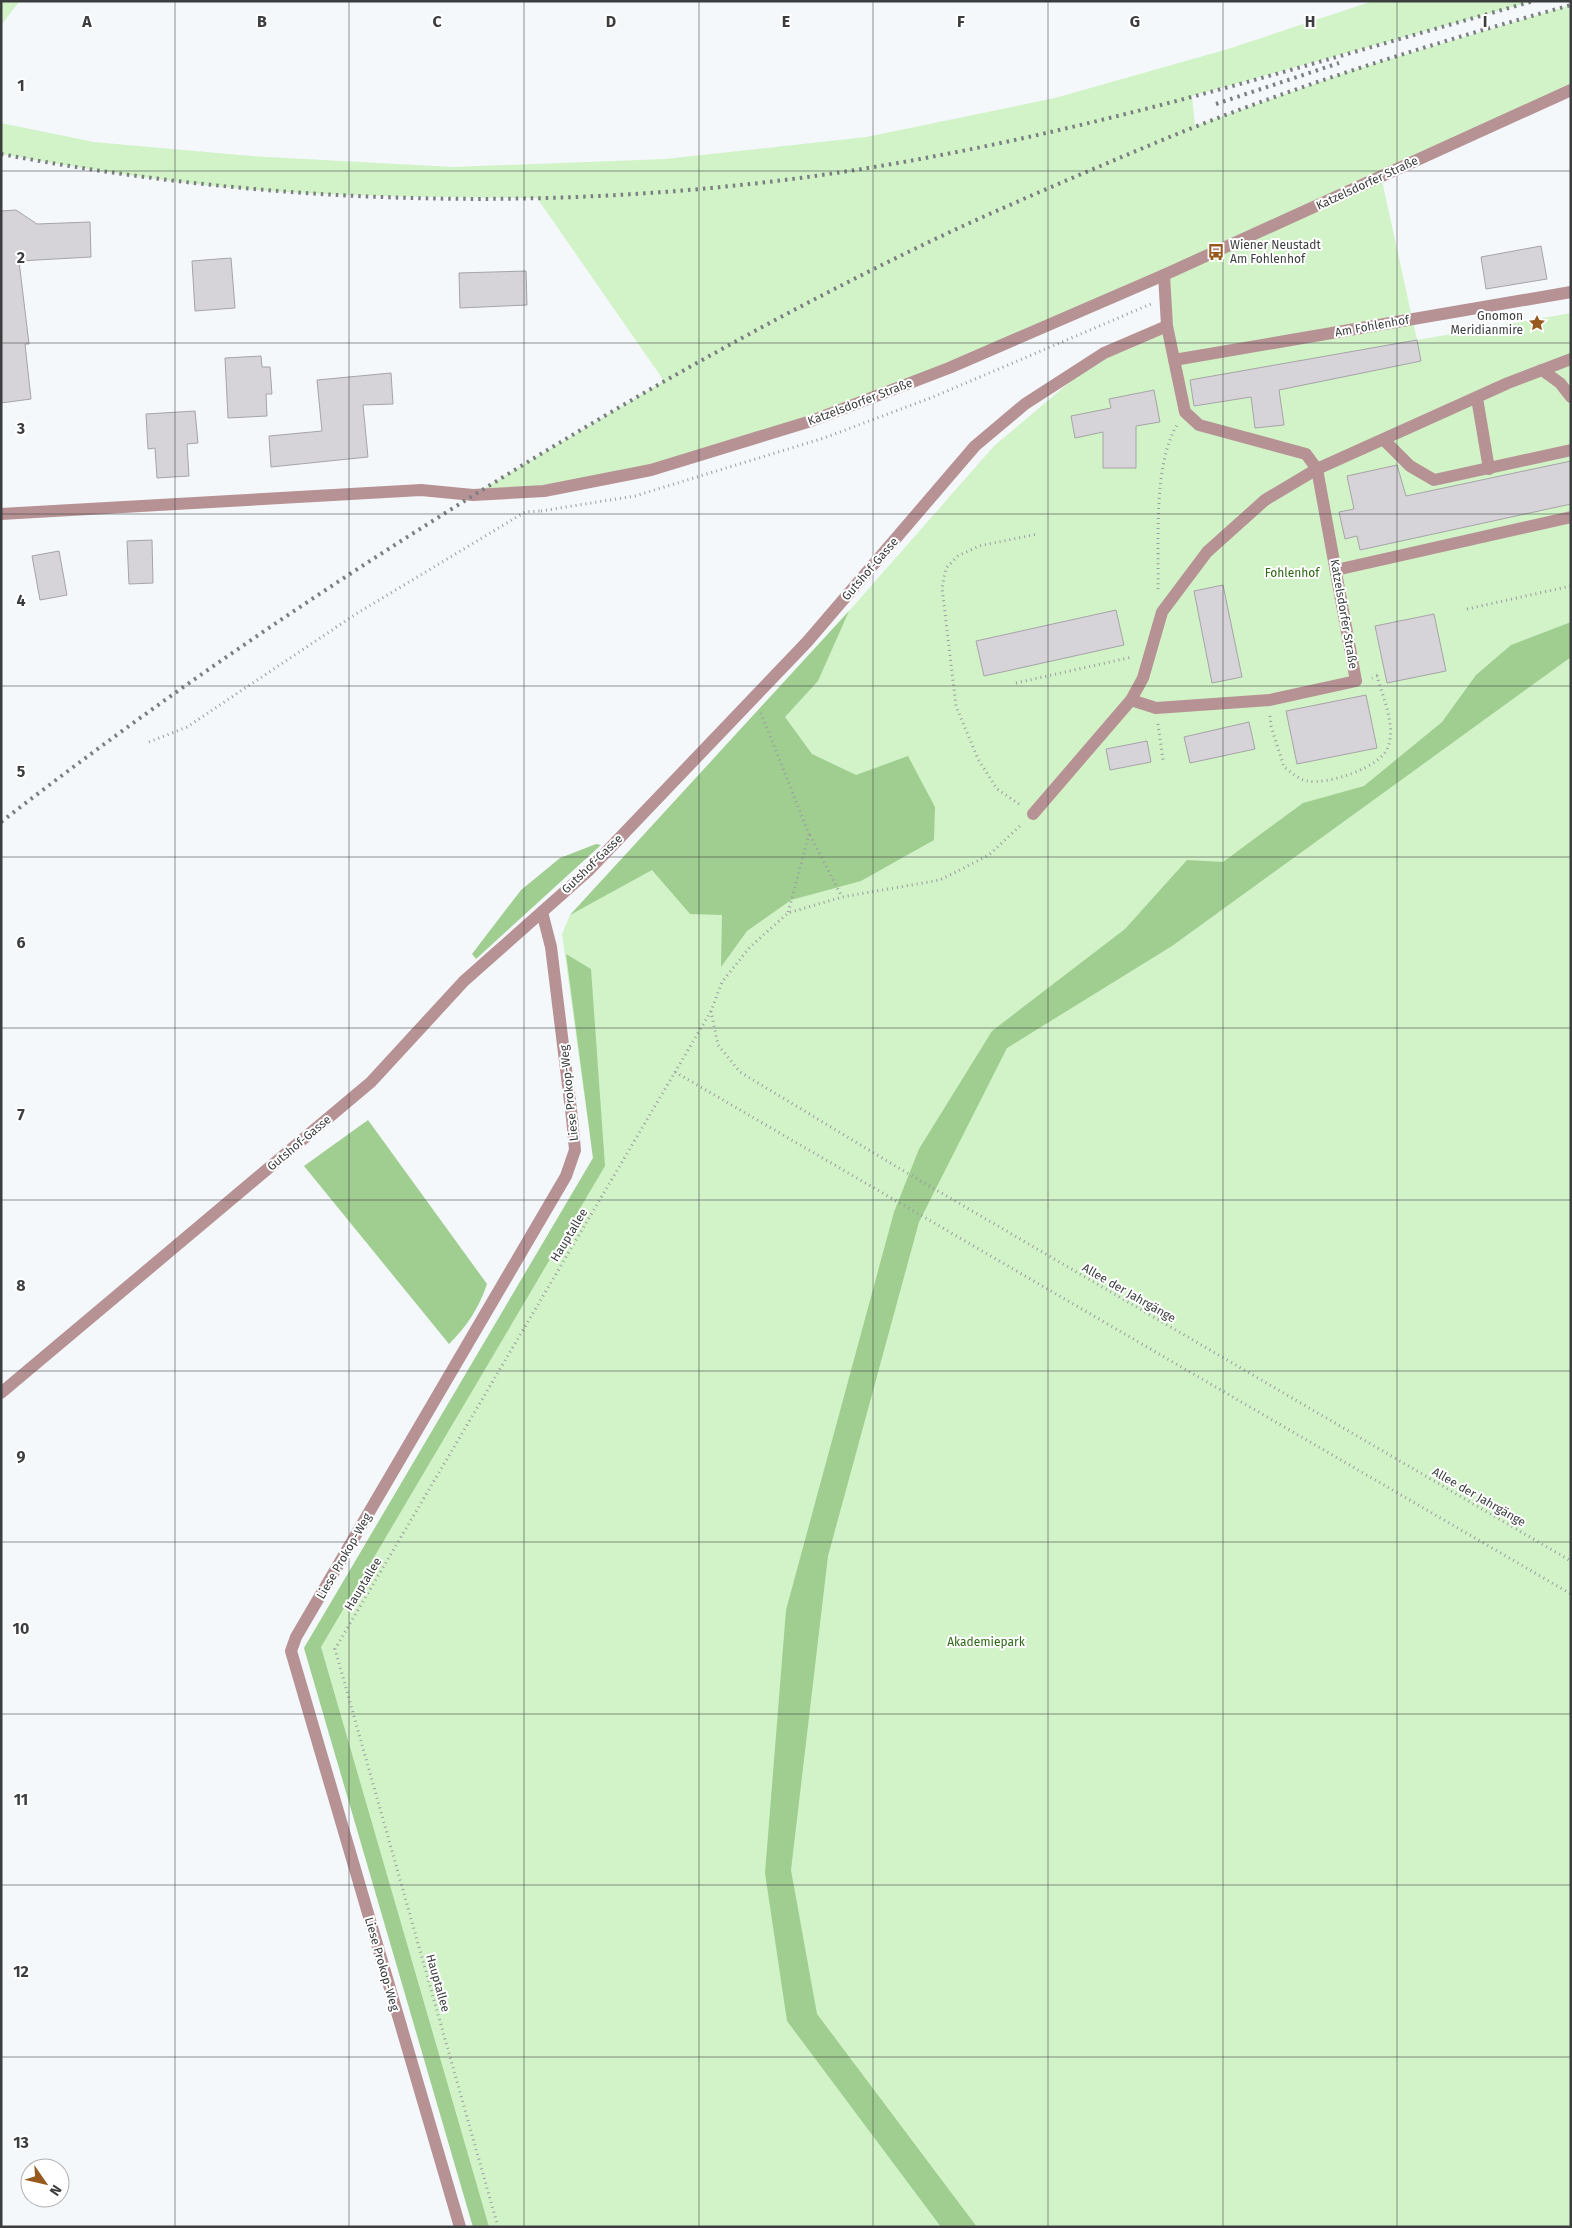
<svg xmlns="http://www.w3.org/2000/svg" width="1572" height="2228" font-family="'Fira Sans',sans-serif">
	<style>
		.green { fill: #d2f3c8 }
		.forest { fill: #9fce90 }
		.building { fill: #d6d4d8; stroke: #a6a4a7 }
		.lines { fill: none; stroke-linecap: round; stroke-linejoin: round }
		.path { stroke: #9a9d9f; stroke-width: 3; stroke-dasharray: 1 4; stroke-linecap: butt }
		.minor { stroke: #b79294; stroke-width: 12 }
		.rail { stroke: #7c7f81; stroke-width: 4; stroke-dasharray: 2.5 5; stroke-linecap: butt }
		.grid { fill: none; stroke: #3b3d3e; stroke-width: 1; stroke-opacity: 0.55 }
		.labels { text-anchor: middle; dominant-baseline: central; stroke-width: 4; stroke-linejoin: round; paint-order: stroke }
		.street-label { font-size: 12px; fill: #3b3d3e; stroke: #fff }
		.poi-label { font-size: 12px; fill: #3b3d3e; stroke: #fff; text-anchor: start }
		.park-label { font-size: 12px; fill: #2e6815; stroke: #fff }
		.grid-label { font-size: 16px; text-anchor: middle; font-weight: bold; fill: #3b3d3e; stroke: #fff; stroke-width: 4; stroke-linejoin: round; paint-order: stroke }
	</style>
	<rect width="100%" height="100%" fill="#f4f8fb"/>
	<g class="green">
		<path d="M 1,1 L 20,1 L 1,25 Z"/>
		<path d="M 1373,1 L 1534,1 L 1192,96 L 1195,126 L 1353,70 L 1571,5 L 1571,89 L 1381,176 L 1417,340 L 1571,313 L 1571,2227 L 473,2227 L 304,1648 L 593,1158 L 562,934 L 570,915 L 849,611 L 994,446 L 1104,353 L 1167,326 L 1164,276 L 949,368 L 651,470 L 473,495 L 664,381 L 537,198 C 440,197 343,197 245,189 C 163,182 82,168 1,154 L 1,123 L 94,142 L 251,156 L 453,167 L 665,159 L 866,137 L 1055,98 L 1228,49 Z"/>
	</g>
	<g class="forest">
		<path d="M 849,611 L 818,681 L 785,717 L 812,754 L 856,775 L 908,756 L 935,807 L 934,840 L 861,881 L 791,900 L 747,931 L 721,967 L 722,915 L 690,914 L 652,870 L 570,915 Z"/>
		<path d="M 1571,622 L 1571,657 L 1172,946 L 1007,1048 L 919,1222 L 828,1556 L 791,1870 L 817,2014 L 977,2227 L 941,2227 L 787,2021 L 765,1873 L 786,1610 L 894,1212 L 919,1149 L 992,1031 L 1125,929 L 1187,860 L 1223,862 L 1303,803 L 1364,786 L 1442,722 L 1476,675 L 1511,645 Z"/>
		<path d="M 596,844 L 601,845 L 476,959 L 472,954 L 521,890 L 560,858 Z"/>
		<path d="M 566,954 L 591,969 L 605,1166 L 321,1647 L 489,2227 L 473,2227 L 304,1648 L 593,1158 Z"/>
		<path d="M 368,1120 L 487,1284 C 479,1308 467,1326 449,1344 L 304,1166 Z"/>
	</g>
	<g class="building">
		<path d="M 16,210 L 37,224 L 90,222 L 91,257 L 19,261 L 29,344 L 25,344 L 31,399 L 1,403 L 1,211 Z"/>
		<path d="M 1541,246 L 1547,279 L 1486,289 L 1481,257 Z"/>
		<path d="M 231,258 L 235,308 L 195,311 L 192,261 Z"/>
		<path d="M 526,271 L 527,305 L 460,308 L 459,273 Z"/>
		<path d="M 1417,340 L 1421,361 L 1279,390 L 1284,425 L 1255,428 L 1251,397 L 1194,406 L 1190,380 Z"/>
		<path d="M 261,356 L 262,367 L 270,367 L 272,394 L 266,394 L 267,416 L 228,418 L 225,358 Z"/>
		<path d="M 391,373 L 393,404 L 363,405 L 368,457 L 271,467 L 269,436 L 322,431 L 317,380 Z"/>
		<path d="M 1154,390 L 1160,422 L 1136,426 L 1136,468 L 1103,468 L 1103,432 L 1075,438 L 1071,416 L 1111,408 L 1109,399 Z"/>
		<path d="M 195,411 L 198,443 L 187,444 L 189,476 L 157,478 L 155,448 L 148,449 L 146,414 Z"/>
		<path d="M 1571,461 L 1571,504 L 1360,550 L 1357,536 L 1345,539 L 1339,512 L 1354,509 L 1347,476 L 1397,465 L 1406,496 Z"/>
		<path d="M 152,540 L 153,583 L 129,584 L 127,541 Z"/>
		<path d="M 59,551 L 67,595 L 40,600 L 32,556 Z"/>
		<path d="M 1223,585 L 1242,677 L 1212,683 L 1194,591 Z"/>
		<path d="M 1116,610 L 1124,645 L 984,676 L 976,641 Z"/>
		<path d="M 1434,614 L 1446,671 L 1387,683 L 1375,626 Z"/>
		<path d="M 1366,695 L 1377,748 L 1297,764 L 1286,711 Z"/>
		<path d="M 1249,722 L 1255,749 L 1190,763 L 1184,737 Z"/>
		<path d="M 1147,741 L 1151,762 L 1110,770 L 1106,749 Z"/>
	</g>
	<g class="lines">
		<g class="path">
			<path d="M 541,511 L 635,496 L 824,438 L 933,397 L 1151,304"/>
			<path d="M 1158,589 C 1159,541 1153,465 1177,425"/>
			<path d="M 1467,609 L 1571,586"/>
			<path d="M 1016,683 L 1132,657"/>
			<path d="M 761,713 L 809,834 L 788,913"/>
			<path d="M 1270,716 L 1271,726 L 1284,767 C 1290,771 1299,780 1307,781 C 1327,785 1381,768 1388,747 C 1396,725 1383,698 1377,676 L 1372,678"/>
			<path d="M 1158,724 L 1163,760"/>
			<path d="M 149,742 L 187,727 L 356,614 L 525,512 L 541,511 L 541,509"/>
			<path d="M 1019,804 L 997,789 L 978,759 L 956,706 L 942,588 L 946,568 L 958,556 L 979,546 L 1038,534"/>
			<path d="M 810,835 L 842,897"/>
			<path d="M 711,1011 L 718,1045 L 740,1072 L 897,1167 L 1571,1561"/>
			<path d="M 675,1072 L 1571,1594"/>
			<path d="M 498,2227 L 335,1649 L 711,1011 L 722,982 L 750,947 L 788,913 L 842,897 L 940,880 L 989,855 L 1022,824"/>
		</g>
		<g class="minor">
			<path d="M 1174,360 L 1571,292"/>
			<path d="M 1542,370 L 1560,383 L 1571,397"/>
			<path d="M 1477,398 L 1489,469"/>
			<path d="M 1384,440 L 1410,466 L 1434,480 L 1571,450"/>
			<path d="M 1,514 L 421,490 L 473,495 L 544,491 L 651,470 L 811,421 L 949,368 L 1164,275 L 1571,90"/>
			<path d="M 1336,570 L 1571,517"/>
			<path d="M 1131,700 L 1156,708 L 1270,700 L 1356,681 L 1317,469 L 1306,454 L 1199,425 L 1185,412 L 1167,326 L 1164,275"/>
			<path d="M 1033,814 L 1131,700 L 1143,678 L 1162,612 L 1207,552 L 1265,500 L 1317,469 L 1508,383 L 1571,359"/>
			<path d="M 1,1393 L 371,1082 L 464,981 L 588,871 L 807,642 L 975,446 L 1025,404 L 1104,353 L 1167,326"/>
			<path d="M 460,2227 L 291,1651 L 296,1637 L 566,1176 L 575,1150 L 572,1118 L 551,947 L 542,912"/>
		</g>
		<g class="rail">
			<path d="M 1216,104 L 1339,63"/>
			<path d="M 1,154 C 308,212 628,215 936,156 C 1138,118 1336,56 1534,1"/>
			<path d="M 1,822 C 157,701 320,590 487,487 C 637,394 791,307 950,232 C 1017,201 1086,172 1155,143 C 1290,87 1430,44 1571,5"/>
		</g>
	</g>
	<path class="grid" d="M 175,1 L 175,2227M 349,1 L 349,2227M 524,1 L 524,2227M 699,1 L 699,2227M 873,1 L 873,2227M 1048,1 L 1048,2227M 1223,1 L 1223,2227M 1397,1 L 1397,2227M 1,171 L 1571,171M 1,343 L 1571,343M 1,514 L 1571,514M 1,686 L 1571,686M 1,857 L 1571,857M 1,1028 L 1571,1028M 1,1200 L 1571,1200M 1,1371 L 1571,1371M 1,1542 L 1571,1542M 1,1714 L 1571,1714M 1,1885 L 1571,1885M 1,2057 L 1571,2057"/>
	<defs>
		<g id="bus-bare" transform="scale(1.35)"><path d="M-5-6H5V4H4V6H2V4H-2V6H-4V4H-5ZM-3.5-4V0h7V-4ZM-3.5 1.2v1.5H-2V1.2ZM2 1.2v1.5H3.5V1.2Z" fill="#97591e" stroke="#fff" stroke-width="2.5" paint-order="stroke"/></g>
		<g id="sight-bare" transform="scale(1.35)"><path d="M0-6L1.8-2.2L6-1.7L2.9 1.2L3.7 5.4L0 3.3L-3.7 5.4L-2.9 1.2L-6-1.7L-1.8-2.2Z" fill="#97591e" stroke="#fff" stroke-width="2.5" paint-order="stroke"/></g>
	</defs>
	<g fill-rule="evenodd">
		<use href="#bus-bare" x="1216" y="252"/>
		<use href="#sight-bare" x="1537" y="323"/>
	</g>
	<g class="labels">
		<g class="street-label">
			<text transform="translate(1367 183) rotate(-25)">Katzelsdorfer Straße</text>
			<text transform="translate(1372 326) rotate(-10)">Am Fohlenhof</text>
			<text transform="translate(860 402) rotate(-21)">Katzelsdorfer Straße</text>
			<text transform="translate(870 569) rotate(-49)">Gutshof-Gasse</text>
			<text transform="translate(1344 614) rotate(80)">Katzelsdorfer Straße</text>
			<text transform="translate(592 864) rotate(-44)">Gutshof-Gasse</text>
			<text transform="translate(569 1093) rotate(-96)">Liese Prokop-Weg</text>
			<text transform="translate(299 1143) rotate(-40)">Gutshof-Gasse</text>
			<text transform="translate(569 1235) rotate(-59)">Hauptallee</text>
			<text transform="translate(1129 1293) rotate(30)">Allee der Jahrgänge</text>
			<text transform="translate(1479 1497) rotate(30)">Allee der Jahrgänge</text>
			<text transform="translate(344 1556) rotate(-60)">Liese Prokop-Weg</text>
			<text transform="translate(363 1584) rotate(-59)">Hauptallee</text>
			<text transform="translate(382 1964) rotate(74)">Liese Prokop-Weg</text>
			<text transform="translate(438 1983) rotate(74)">Hauptallee</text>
		</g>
		<g class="poi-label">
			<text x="1230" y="245">Wiener Neustadt<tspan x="1230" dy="14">Am Fohlenhof</tspan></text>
			<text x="1523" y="316" text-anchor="end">Gnomon<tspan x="1523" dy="14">Meridianmire</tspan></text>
		</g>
		<g class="park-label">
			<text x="1292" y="573">Fohlenhof</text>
			<text x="986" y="1642">Akademiepark</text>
		</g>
	</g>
	<g class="grid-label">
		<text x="87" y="27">A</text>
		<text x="262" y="27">B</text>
		<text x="437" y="27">C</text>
		<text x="611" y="27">D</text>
		<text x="786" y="27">E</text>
		<text x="961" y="27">F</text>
		<text x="1135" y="27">G</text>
		<text x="1310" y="27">H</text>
		<text x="1485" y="27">I</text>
		<text x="21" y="91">1</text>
		<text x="21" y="263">2</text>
		<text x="21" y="434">3</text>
		<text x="21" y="606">4</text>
		<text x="21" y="777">5</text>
		<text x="21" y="948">6</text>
		<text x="21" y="1120">7</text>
		<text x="21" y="1291">8</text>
		<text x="21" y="1462">9</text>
		<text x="21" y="1634">10</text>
		<text x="21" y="1805">11</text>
		<text x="21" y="1977">12</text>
		<text x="21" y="2148">13</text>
	</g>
	<rect width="1572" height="2228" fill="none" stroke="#3b3d3e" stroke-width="5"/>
	<g transform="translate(45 2183) rotate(124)"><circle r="24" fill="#ffffff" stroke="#b1b1b2"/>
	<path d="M0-4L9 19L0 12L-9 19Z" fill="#97591e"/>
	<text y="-8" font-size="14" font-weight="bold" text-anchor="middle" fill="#3b3d3e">N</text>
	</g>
</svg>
